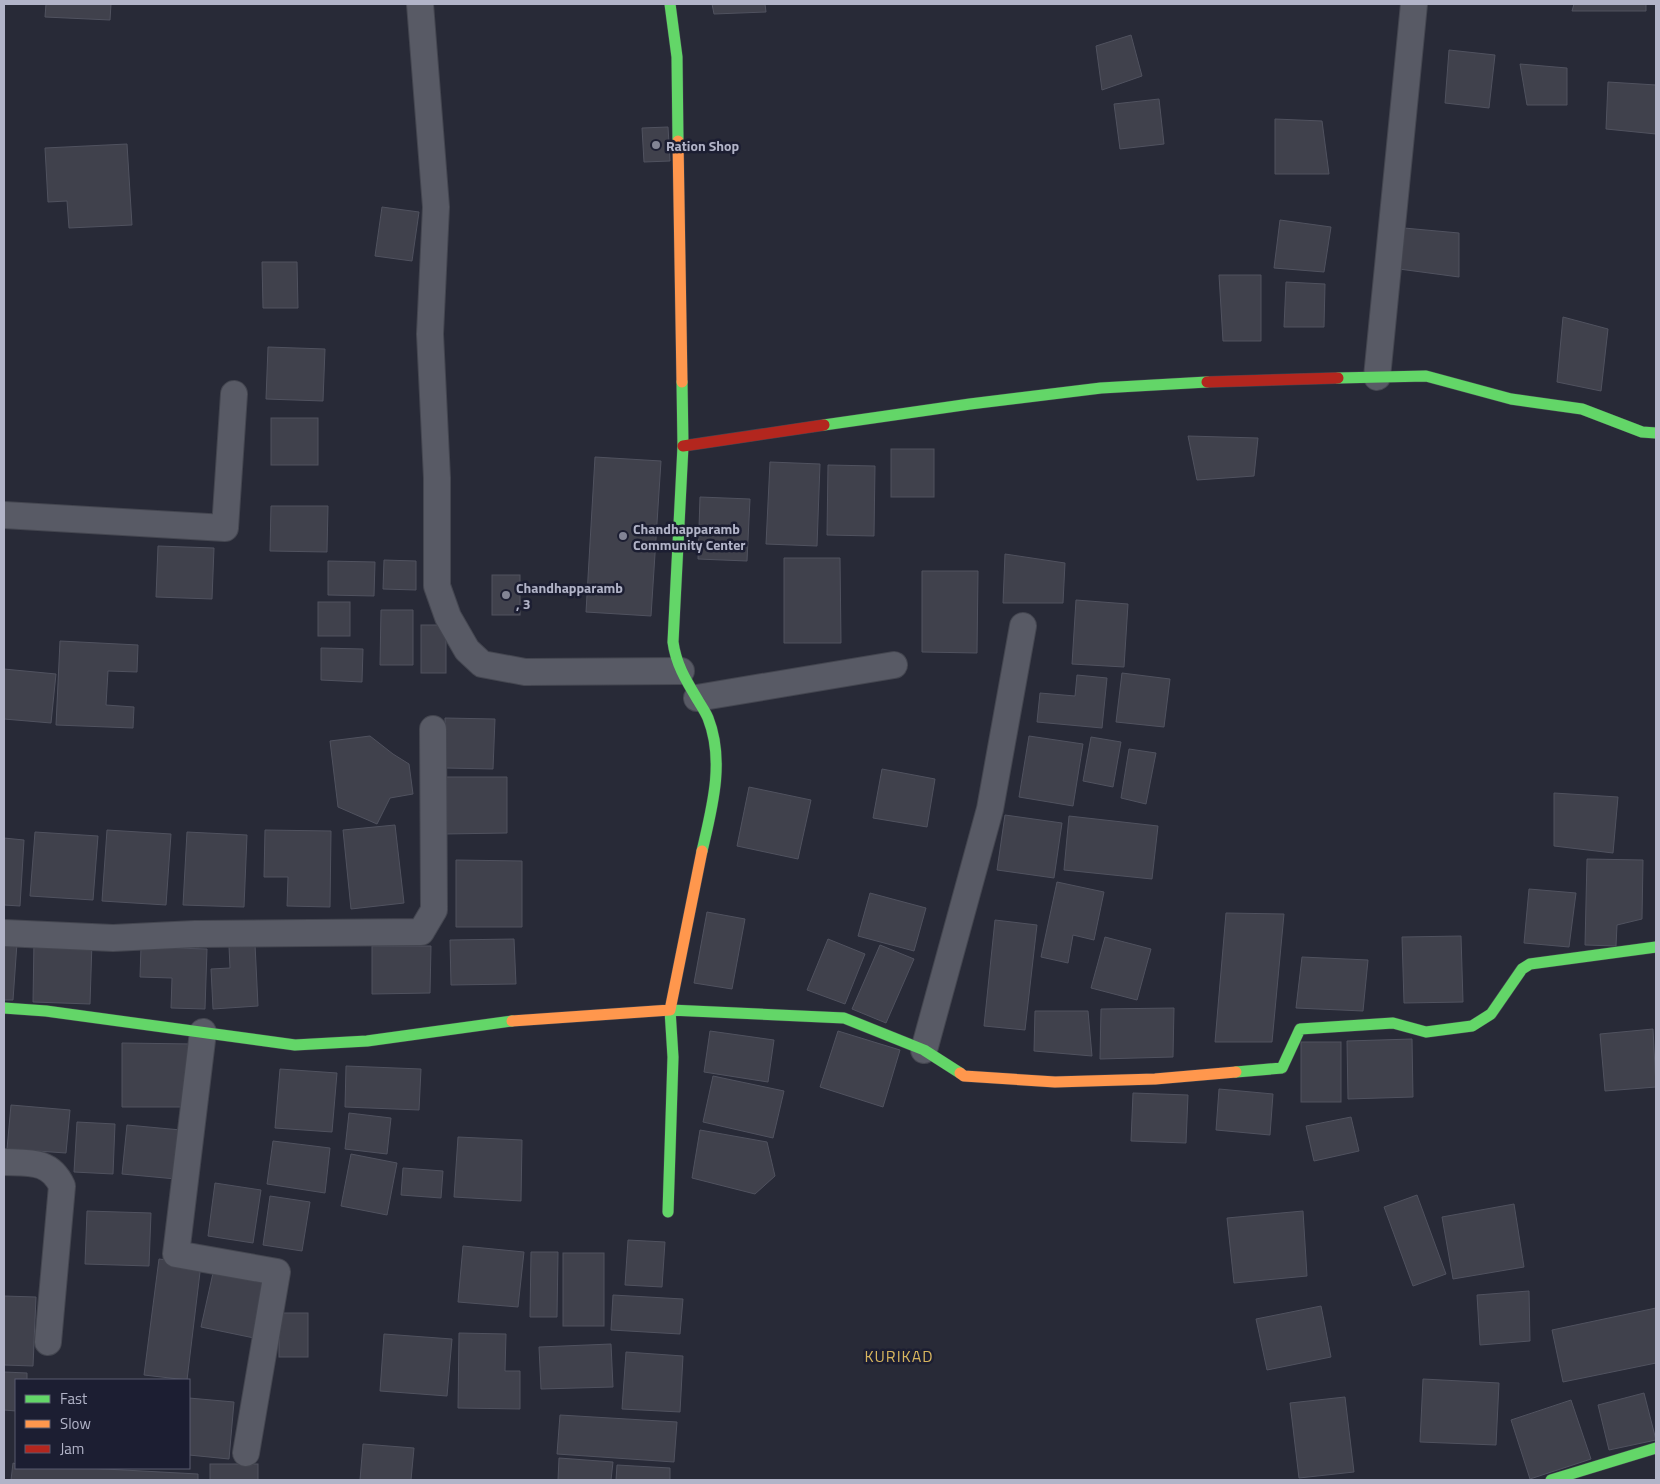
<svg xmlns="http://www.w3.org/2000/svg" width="1660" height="1484" font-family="'Titillium Web',sans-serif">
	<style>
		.building { fill: #40414c; stroke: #50525f }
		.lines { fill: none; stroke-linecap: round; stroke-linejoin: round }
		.street-casing { stroke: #444650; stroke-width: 28 }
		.fast-casing { stroke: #444650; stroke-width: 12 }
		.slow-casing { stroke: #444650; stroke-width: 12 }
		.jam-casing { stroke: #444650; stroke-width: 12 }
		.street { stroke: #585a65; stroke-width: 26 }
		.fast { stroke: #63d668; stroke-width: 11 }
		.slow { stroke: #ff974d; stroke-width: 11 }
		.jam { stroke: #b3261e; stroke-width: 11 }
		.poi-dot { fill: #828495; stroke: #1c1e32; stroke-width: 2 }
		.labels { text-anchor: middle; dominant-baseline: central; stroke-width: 5; stroke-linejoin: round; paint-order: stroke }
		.poi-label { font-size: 14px; font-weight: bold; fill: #b2b4c8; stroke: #1c1e32; text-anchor: start }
		.quarter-label { font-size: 16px; letter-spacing: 1px; fill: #d7b55e; stroke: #1c1e32 }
	</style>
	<rect width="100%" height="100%" fill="#282a37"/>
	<g class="building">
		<path d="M 46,4 L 111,4 L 110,20 L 45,17 Z"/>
		<path d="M 712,4 L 765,4 L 766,12 L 714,14 Z"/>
		<path d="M 1574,4 L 1646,4 L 1646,11 L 1572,11 Z"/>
		<path d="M 1131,35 L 1142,76 L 1102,90 L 1096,46 Z"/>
		<path d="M 1449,50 L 1495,55 L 1489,108 L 1445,103 Z"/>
		<path d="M 1520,64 L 1567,68 L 1567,105 L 1527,105 Z"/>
		<path d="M 1608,82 L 1656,85 L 1656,134 L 1606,129 Z"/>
		<path d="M 1159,99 L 1164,144 L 1120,149 L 1114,104 Z"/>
		<path d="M 1275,119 L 1322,121 L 1329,174 L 1275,174 Z"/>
		<path d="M 668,127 L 670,161 L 644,162 L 642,128 Z"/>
		<path d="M 127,144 L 132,225 L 69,228 L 67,201 L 48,202 L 45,148 Z"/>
		<path d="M 382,207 L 419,212 L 412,261 L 375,256 Z"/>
		<path d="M 1280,220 L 1331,227 L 1324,272 L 1274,268 Z"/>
		<path d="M 1404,228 L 1459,233 L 1459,277 L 1399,269 Z"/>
		<path d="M 262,262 L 297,262 L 298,308 L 263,308 Z"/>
		<path d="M 1219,275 L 1261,275 L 1261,341 L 1223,341 Z"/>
		<path d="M 1286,282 L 1325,284 L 1324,327 L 1284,327 Z"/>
		<path d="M 1563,317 L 1608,329 L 1601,391 L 1557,382 Z"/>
		<path d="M 268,347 L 325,349 L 323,401 L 266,399 Z"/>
		<rect x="271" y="418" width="47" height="47"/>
		<path d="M 1188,436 L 1258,438 L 1254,476 L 1197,480 Z"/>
		<rect x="891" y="449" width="43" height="48"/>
		<path d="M 595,457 L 661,461 L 651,616 L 586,612 Z"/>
		<path d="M 770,462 L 820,464 L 817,546 L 766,544 Z"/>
		<path d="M 828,465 L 875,466 L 874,536 L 827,535 Z"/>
		<path d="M 700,497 L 750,499 L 747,561 L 698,559 Z"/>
		<path d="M 271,506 L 328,506 L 327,552 L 270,551 Z"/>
		<path d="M 158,546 L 214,548 L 212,599 L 156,597 Z"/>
		<path d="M 1005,554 L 1065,563 L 1063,603 L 1003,603 Z"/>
		<path d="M 784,558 L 840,558 L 841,643 L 784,643 Z"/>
		<path d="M 384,560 L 416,561 L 416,590 L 383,589 Z"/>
		<path d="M 328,561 L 375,562 L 374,596 L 328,595 Z"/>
		<path d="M 922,571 L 978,571 L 977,653 L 922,652 Z"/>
		<rect x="492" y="575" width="28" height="40"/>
		<path d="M 1076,600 L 1128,604 L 1124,667 L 1072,664 Z"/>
		<rect x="318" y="602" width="32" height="34"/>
		<path d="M 381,610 L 413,610 L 413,665 L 380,665 Z"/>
		<rect x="421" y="625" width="25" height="48"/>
		<path d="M 60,641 L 138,645 L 137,672 L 108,671 L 106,705 L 134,707 L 133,728 L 56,725 Z"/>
		<path d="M 321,648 L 363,649 L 362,682 L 321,680 Z"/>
		<path d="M 4,669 L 56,674 L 51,723 L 4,719 Z"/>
		<path d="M 1122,673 L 1170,679 L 1164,727 L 1116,722 Z"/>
		<path d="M 1077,675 L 1107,678 L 1102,728 L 1037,722 L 1040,693 L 1075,696 Z"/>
		<path d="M 445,718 L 495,719 L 493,769 L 445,768 Z"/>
		<path d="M 370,736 L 393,754 L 409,764 L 413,794 L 390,798 L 377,824 L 338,807 L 330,741 Z"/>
		<path d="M 1029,736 L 1083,744 L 1073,806 L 1019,797 Z"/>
		<path d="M 1091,737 L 1121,742 L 1113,787 L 1083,781 Z"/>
		<path d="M 1129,749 L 1156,753 L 1146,804 L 1121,798 Z"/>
		<path d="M 882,769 L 935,779 L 927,827 L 873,818 Z"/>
		<path d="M 444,777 L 507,777 L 507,833 L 444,834 Z"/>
		<path d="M 749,787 L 811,800 L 798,859 L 737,846 Z"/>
		<path d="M 1554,793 L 1618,797 L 1613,853 L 1554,846 Z"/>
		<path d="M 1005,815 L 1062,823 L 1054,878 L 997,870 Z"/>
		<path d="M 1069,816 L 1158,826 L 1152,879 L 1064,870 Z"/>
		<path d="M 395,825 L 404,903 L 351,909 L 343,830 Z"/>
		<path d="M 107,830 L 171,834 L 166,905 L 102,901 Z"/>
		<path d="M 265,830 L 331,831 L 330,907 L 287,906 L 288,877 L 264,877 Z"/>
		<path d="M 35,832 L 98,836 L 93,900 L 30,896 Z"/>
		<path d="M 187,832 L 247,835 L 244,907 L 183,905 Z"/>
		<path d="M 4,838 L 24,840 L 20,906 L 4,905 Z"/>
		<path d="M 1587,859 L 1643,860 L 1642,919 L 1617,925 L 1616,946 L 1585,945 Z"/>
		<path d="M 456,860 L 522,861 L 522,927 L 456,927 Z"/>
		<path d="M 1057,882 L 1104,892 L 1094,940 L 1073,935 L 1068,963 L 1041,957 Z"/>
		<path d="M 1529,889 L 1576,893 L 1569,947 L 1524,943 Z"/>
		<path d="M 870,893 L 926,908 L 914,951 L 858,936 Z"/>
		<path d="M 707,912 L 745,919 L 732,989 L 694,983 Z"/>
		<path d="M 1226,913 L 1284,914 L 1272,1042 L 1215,1042 Z"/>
		<path d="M 995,920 L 1037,925 L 1025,1030 L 984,1026 Z"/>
		<path d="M 1461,936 L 1463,1002 L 1404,1003 L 1402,937 Z"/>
		<path d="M 1105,937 L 1151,949 L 1137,1000 L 1091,988 Z"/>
		<path d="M 514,939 L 516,984 L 451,985 L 450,940 Z"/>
		<path d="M 828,939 L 865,954 L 845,1004 L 807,990 Z"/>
		<path d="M 34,940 L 92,942 L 90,1004 L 33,1002 Z"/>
		<path d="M 4,942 L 17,943 L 13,1000 L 4,1000 Z"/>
		<path d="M 255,944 L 258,1006 L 213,1009 L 211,969 L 230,968 L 229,946 Z"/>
		<path d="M 880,945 L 914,959 L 886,1023 L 852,1009 Z"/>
		<path d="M 372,946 L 431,946 L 430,993 L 372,994 Z"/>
		<path d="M 141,947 L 207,949 L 205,1009 L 171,1008 L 172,978 L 140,977 Z"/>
		<path d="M 1302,957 L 1368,960 L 1363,1011 L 1296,1008 Z"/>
		<path d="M 1174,1008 L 1173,1057 L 1100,1059 L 1101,1009 Z"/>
		<path d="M 1035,1011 L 1088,1011 L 1092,1056 L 1034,1051 Z"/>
		<path d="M 1653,1029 L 1656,1087 L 1605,1091 L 1600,1034 Z"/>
		<path d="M 710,1031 L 774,1040 L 768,1082 L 704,1072 Z"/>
		<path d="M 838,1031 L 900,1050 L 883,1107 L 820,1087 Z"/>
		<path d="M 1412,1039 L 1413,1097 L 1348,1099 L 1347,1041 Z"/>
		<rect x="1301" y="1042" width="40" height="60"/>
		<path d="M 122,1043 L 194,1044 L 192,1107 L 122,1107 Z"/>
		<path d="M 346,1066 L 421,1069 L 419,1110 L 345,1107 Z"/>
		<path d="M 280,1069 L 337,1073 L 332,1132 L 275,1128 Z"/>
		<path d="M 713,1076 L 784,1091 L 773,1138 L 703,1122 Z"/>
		<path d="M 1219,1089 L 1273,1094 L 1270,1135 L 1216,1130 Z"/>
		<path d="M 1133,1093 L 1188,1095 L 1186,1143 L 1131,1141 Z"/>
		<path d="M 11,1105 L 70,1110 L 66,1153 L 7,1149 Z"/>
		<path d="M 349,1113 L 391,1118 L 387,1154 L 345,1149 Z"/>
		<path d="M 1351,1117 L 1359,1151 L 1314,1161 L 1306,1126 Z"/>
		<path d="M 77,1122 L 115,1124 L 113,1174 L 74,1172 Z"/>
		<path d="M 127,1125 L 181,1130 L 176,1179 L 122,1174 Z"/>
		<path d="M 700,1130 L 767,1142 L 775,1176 L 755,1194 L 692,1178 Z"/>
		<path d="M 458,1137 L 522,1140 L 521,1201 L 454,1197 Z"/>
		<path d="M 273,1141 L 330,1148 L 325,1193 L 267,1184 Z"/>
		<path d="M 351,1154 L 397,1163 L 387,1215 L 341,1206 Z"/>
		<path d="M 403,1168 L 443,1171 L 441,1198 L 401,1195 Z"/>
		<path d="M 215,1183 L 261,1190 L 253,1243 L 208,1236 Z"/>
		<path d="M 1417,1195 L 1446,1274 L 1413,1286 L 1384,1207 Z"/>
		<path d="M 270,1196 L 310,1202 L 302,1251 L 263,1245 Z"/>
		<path d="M 1514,1204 L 1524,1267 L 1453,1279 L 1442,1217 Z"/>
		<path d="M 87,1211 L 151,1213 L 149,1266 L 85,1264 Z"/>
		<path d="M 1303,1211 L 1307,1276 L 1234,1283 L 1227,1218 Z"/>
		<path d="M 628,1240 L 665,1242 L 662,1287 L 625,1285 Z"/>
		<path d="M 463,1246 L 524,1252 L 518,1307 L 458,1302 Z"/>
		<path d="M 531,1252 L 558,1252 L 557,1317 L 530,1317 Z"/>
		<rect x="563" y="1253" width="41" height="73"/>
		<path d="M 159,1259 L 201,1264 L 187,1380 L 144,1375 Z"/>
		<path d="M 215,1264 L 268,1275 L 254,1338 L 201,1327 Z"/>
		<path d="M 1529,1291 L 1530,1341 L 1480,1345 L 1477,1295 Z"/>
		<path d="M 613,1295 L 683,1299 L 680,1334 L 611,1330 Z"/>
		<path d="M 4,1296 L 36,1297 L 33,1366 L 4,1365 Z"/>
		<path d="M 1321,1306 L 1331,1357 L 1267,1370 L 1256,1319 Z"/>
		<path d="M 1656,1308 L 1656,1363 L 1563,1382 L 1552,1330 Z"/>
		<rect x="279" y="1313" width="29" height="44"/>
		<path d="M 459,1333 L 506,1334 L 505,1371 L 520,1371 L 520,1409 L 458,1408 Z"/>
		<path d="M 384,1334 L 452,1339 L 447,1396 L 380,1391 Z"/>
		<path d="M 611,1344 L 613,1387 L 541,1389 L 539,1347 Z"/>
		<path d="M 626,1352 L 683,1356 L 680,1412 L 622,1409 Z"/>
		<path d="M 4,1372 L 27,1373 L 27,1380 L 16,1380 L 16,1411 L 4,1410 Z"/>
		<path d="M 1423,1379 L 1499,1383 L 1496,1445 L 1420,1442 Z"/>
		<path d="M 1644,1393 L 1656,1440 L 1609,1450 L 1598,1405 Z"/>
		<path d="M 1345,1397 L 1354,1472 L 1299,1478 L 1290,1403 Z"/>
		<path d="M 189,1398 L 234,1402 L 229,1459 L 189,1455 Z"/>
		<path d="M 1571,1400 L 1591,1459 L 1530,1479 L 1511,1420 Z"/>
		<path d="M 560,1415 L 677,1422 L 674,1462 L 557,1454 Z"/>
		<path d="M 363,1444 L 414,1448 L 411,1480 L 360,1480 Z"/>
		<path d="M 559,1458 L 613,1462 L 611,1480 L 558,1480 Z"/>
		<path d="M 13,1463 L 16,1464 L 16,1468 L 86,1468 L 198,1474 L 198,1480 L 11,1480 Z"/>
		<rect x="210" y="1464" width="48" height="16"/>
		<path d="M 617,1465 L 670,1468 L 670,1480 L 616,1480 Z"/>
	</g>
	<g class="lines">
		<g class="street-casing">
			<g id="street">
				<path d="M 420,4 L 436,207 L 430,334 L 437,478 L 437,586 L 448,617 L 467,650 L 482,664 L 525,672 L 681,671"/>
				<path d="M 1377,377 L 1414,4"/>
				<path d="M 4,515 L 225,528 L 234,394"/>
				<path d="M 697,698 L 894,665"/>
				<path d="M 4,933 L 113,938 L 195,934 L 421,932 L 434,910 L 433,729"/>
				<path d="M 203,1032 L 176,1254 L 277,1272 L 246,1453"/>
				<path d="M 924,1050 L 990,809 L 1023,626"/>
				<path d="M 4,1162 C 30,1163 50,1160 62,1186 L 48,1342"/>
			</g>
		</g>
		<g class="fast-casing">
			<g id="fast">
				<path d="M 670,4 L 677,57 L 678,141"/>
				<path d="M 1338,378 L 1426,376 L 1511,399 L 1582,409 L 1642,432 L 1656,433"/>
				<path d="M 682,382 L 683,446 L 673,642 C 676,665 687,682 699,702 C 702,707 706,713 708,718 C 725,761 712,808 702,851"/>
				<path d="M 824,425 L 970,404 L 1101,388 L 1207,382"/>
				<path d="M 4,1008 L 46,1011 L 295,1045 L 367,1041 L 512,1021"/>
				<path d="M 1236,1072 L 1282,1068 L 1300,1029 L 1393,1023 L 1426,1032 L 1472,1026 L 1491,1014 L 1522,969 L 1530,964 L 1656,947"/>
				<path d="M 668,1212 L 673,1057 L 670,1010 L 844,1018 L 924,1050 L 960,1073"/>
				<path d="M 1551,1480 L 1656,1448"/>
			</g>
		</g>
		<g class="slow-casing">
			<g id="slow">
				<path d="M 678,141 L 682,382"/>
				<path d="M 512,1021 L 670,1010 L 702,851"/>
				<path d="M 960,1073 L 964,1076 L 1055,1082 L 1155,1079 L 1236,1072"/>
			</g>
		</g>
		<g class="jam-casing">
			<g id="jam">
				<path d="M 1207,382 L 1338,378"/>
				<path d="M 683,446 L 824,425"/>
			</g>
		</g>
		<use href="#street" class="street"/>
		<use href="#fast" class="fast"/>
		<use href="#slow" class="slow"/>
		<use href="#jam" class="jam"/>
	</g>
	<g class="poi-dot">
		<circle cx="656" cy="145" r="5"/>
		<circle cx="623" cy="536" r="5"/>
		<circle cx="506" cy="595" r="5"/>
	</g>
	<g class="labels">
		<g class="poi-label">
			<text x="666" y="145">Ration Shop</text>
			<text x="633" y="528">Chandhapparamb<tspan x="633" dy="16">Community Center</tspan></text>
			<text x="516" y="587">Chandhapparamb<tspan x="516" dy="16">, 3</tspan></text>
		</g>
		<g class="quarter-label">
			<text x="899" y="1356">KURIKAD</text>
		</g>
	</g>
	<rect width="1660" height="1484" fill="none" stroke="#b2b4c8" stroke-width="10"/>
	<rect x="15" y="1379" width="175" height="90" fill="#1c1e32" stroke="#585a6e"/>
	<rect x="25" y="1395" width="25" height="8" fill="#63d668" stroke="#585a6e"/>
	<text x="60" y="1404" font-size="15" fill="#b2b4c8">Fast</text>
	<rect x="25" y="1420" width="25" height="8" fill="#ff974d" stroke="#585a6e"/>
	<text x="60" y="1429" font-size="15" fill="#b2b4c8">Slow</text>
	<rect x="25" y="1445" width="25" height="8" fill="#b3261e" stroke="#585a6e"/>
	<text x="60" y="1454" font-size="15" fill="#b2b4c8">Jam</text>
</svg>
